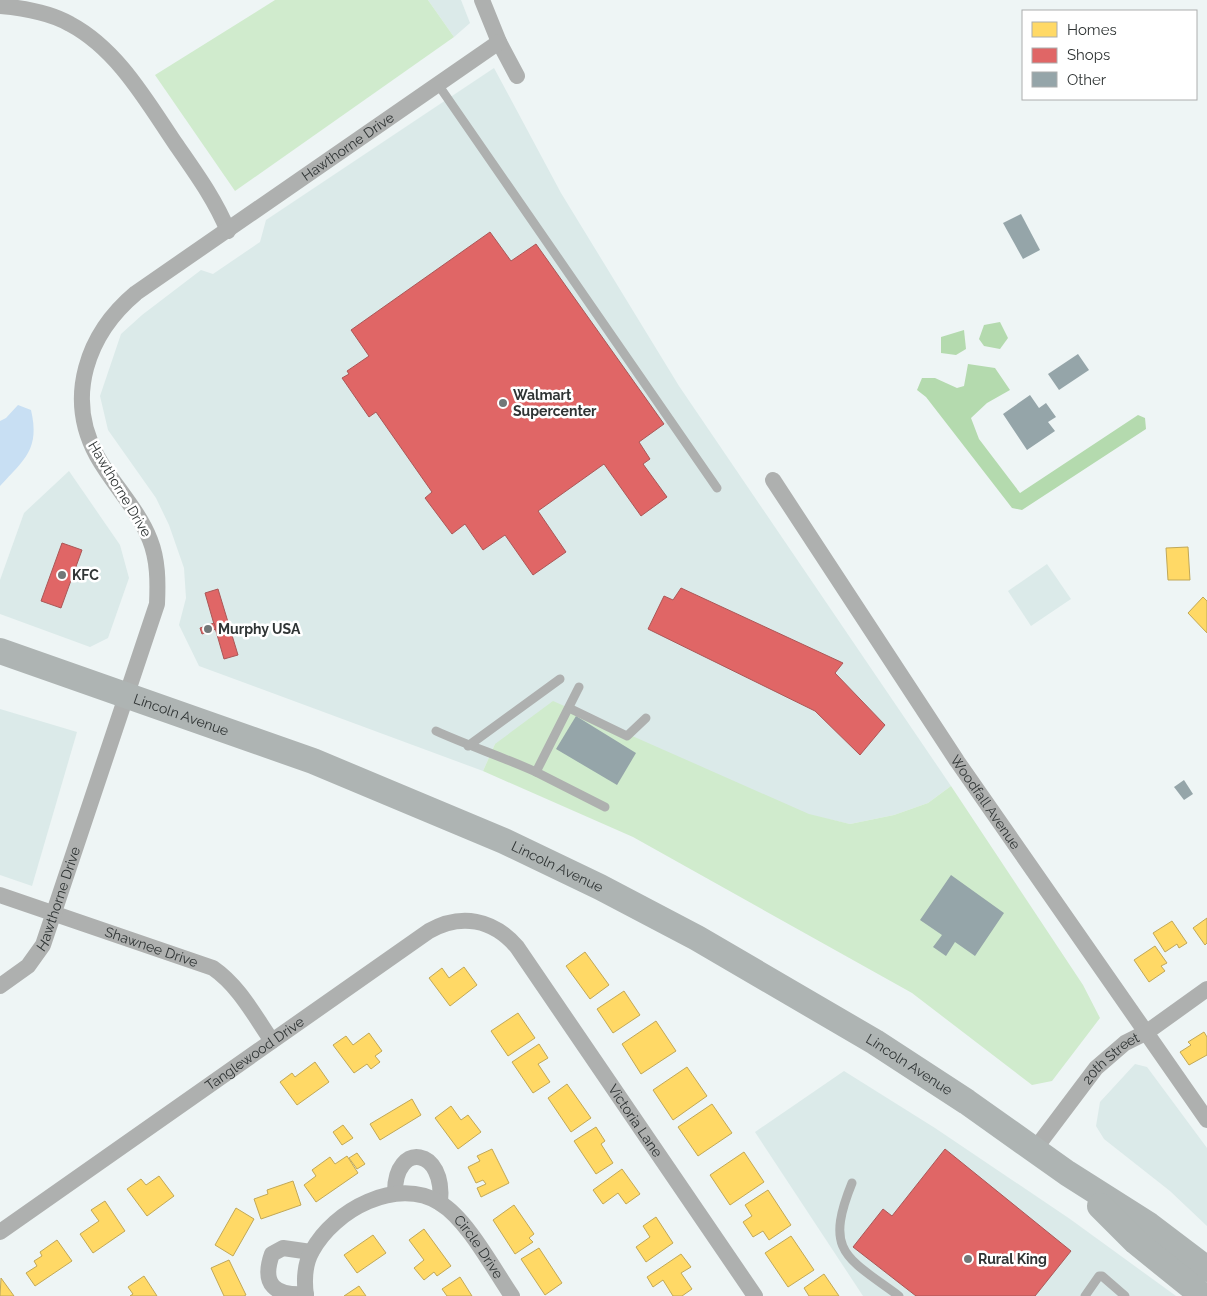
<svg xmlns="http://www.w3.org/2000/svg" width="1207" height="1296" font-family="Raleway,sans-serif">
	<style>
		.built { fill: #dbeae9 }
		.green { fill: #d0ebcd }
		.forest { fill: #b4daae }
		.water { fill: #c8dff3 }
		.homes { fill: #ffd966; stroke: #c1a857 }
		.shops { fill: #e06666; stroke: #ab5757 }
		.building { fill: #95a5a9 }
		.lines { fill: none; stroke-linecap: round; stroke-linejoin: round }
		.service { stroke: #aeb0af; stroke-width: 9 }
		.minor { stroke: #aeb0af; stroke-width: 16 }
		.primary { stroke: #aeb4b3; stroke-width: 26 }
		.poi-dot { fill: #727878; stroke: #fff; stroke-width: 2 }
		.labels { text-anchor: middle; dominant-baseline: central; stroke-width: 5; stroke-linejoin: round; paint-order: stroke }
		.street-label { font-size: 14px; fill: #2f3434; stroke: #fff }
		.poi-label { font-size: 14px; font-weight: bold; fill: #2f3434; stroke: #fff; text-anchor: start }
	</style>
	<rect width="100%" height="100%" fill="#eef5f5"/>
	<g class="built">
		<path d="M 428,0 L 461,0 L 470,23 L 454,37 Z"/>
		<path d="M 494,68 L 561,193 L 679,386 L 951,786 L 928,803 L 894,815 L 850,824 L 495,744 L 483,771 L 199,666 L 179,625 L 186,598 L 184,568 L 169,525 L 156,498 L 108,430 L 100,396 L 121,334 L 142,315 L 201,270 L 213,274 L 260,242 L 266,220 Z"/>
		<path d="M 69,471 L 120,545 L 129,578 L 108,638 L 90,647 L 0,614 L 0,580 L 24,513 Z"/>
		<path d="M 1047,564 L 1071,599 L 1031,626 L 1008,591 Z"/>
		<path d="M 0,709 L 77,732 L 32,886 L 0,875 Z"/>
		<path d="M 1135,1064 L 1147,1067 L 1207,1148 L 1207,1226 L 1170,1191 L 1104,1139 L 1096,1126 L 1100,1102 Z"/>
		<path d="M 844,1071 L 935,1128 L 1070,1219 L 1176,1296 L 863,1296 L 755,1132 Z"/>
	</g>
	<g class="green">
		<path d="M 275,0 L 428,0 L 454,37 L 235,191 L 155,75 Z"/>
		<path d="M 553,701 L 809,814 L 850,824 L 894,815 L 928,803 L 951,786 L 1083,985 L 1100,1018 L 1052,1081 L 1032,1085 L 912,993 L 633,837 L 483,771 L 495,744 Z"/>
	</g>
	<g class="forest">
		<path d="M 1000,322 L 1008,338 L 1000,349 L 984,346 L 979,339 L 984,325 Z"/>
		<path d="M 964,330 L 966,349 L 956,355 L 941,353 L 941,337 Z"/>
		<path d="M 968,364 L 995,368 L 1010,390 L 987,403 L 971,418 L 979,439 L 1020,493 L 1138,415 L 1145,418 L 1146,429 L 1022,510 L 1012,508 L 926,397 L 917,390 L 922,378 L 935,378 L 957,388 L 964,386 Z"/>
	</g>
	<path class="water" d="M 18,405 L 31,410 C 40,449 25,459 0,486 L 0,421 L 6,418 Z"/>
	<g class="homes">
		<path d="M 1188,547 L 1190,580 L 1168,580 L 1166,548 Z"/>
		<path d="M 1203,597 L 1207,601 L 1207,633 L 1188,613 Z"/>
		<path d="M 1207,918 L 1207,943 L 1205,945 L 1193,928 Z"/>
		<path d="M 1172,921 L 1187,943 L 1179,948 L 1177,944 L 1165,952 L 1153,933 Z"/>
		<path d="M 1155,946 L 1167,963 L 1161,966 L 1165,971 L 1149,982 L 1134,960 Z"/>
		<path d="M 585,952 L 609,985 L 590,999 L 566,966 Z"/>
		<path d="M 464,967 L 477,985 L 450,1006 L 429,978 L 442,968 L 449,978 Z"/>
		<path d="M 624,991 L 640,1015 L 613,1033 L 597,1009 Z"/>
		<path d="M 518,1013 L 535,1038 L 508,1056 L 491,1031 Z"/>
		<path d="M 656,1021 L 676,1051 L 641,1074 L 622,1044 Z"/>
		<path d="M 1204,1032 L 1207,1037 L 1207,1055 L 1189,1065 L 1180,1052 L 1191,1045 L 1188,1042 Z"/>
		<path d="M 369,1033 L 382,1051 L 375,1056 L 380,1062 L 371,1069 L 367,1064 L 354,1073 L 333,1045 L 346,1036 L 353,1045 Z"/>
		<path d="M 539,1044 L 548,1058 L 538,1064 L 550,1082 L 533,1093 L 512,1062 Z"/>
		<path d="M 315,1062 L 329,1082 L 297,1105 L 280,1082 L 292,1073 L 295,1077 Z"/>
		<path d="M 687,1067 L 707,1096 L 673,1120 L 653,1090 Z"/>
		<path d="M 567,1084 L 591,1118 L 571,1132 L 548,1098 Z"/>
		<path d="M 412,1099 L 421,1115 L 380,1140 L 370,1124 Z"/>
		<path d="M 712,1104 L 732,1133 L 698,1156 L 678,1127 Z"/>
		<path d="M 451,1106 L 461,1120 L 468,1115 L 481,1132 L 458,1149 L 435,1118 Z"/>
		<path d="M 343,1125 L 353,1138 L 342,1145 L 333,1132 Z"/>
		<path d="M 596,1127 L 605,1141 L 601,1144 L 613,1163 L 596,1174 L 574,1141 Z"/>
		<path d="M 492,1149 L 509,1183 L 481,1197 L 477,1188 L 486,1184 L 483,1180 L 476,1183 L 468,1167 L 480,1161 L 477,1156 Z"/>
		<path d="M 744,1152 L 764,1182 L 730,1205 L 710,1175 Z"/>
		<path d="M 357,1153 L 365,1164 L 357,1169 L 349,1158 Z"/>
		<path d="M 347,1156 L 358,1173 L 316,1202 L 304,1185 L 316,1176 L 312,1170 L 330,1157 L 335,1164 Z"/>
		<path d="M 622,1169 L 640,1194 L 626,1204 L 618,1193 L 603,1204 L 593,1190 Z"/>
		<path d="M 159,1176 L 174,1196 L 147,1216 L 127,1189 L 141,1179 L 146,1185 Z"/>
		<path d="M 293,1181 L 301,1205 L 261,1219 L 254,1199 L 268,1194 L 267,1190 Z"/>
		<path d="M 768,1190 L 791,1225 L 769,1240 L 763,1231 L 753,1237 L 743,1222 L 752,1216 L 745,1205 Z"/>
		<path d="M 105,1201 L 125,1231 L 93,1253 L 80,1234 L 99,1221 L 91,1210 Z"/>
		<path d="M 514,1205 L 534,1234 L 529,1238 L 533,1242 L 515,1254 L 493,1220 Z"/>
		<path d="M 236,1208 L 254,1219 L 233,1256 L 215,1245 Z"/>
		<path d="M 656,1217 L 673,1243 L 646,1262 L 636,1247 L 650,1237 L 643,1226 Z"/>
		<path d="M 424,1229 L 451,1266 L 437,1276 L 434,1272 L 424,1280 L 414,1268 L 424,1260 L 409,1240 Z"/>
		<path d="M 373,1235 L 386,1253 L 357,1273 L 344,1255 Z"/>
		<path d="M 791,1236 L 814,1270 L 788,1287 L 765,1253 Z"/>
		<path d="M 57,1240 L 72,1261 L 35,1286 L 26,1273 L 37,1266 L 34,1261 L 42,1256 L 40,1252 Z"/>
		<path d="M 539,1248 L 562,1283 L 545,1295 L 521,1259 Z"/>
		<path d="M 681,1254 L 691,1267 L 681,1273 L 692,1289 L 682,1296 L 673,1296 L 663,1280 L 653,1287 L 647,1277 Z"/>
		<path d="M 229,1260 L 246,1295 L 244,1296 L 224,1296 L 211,1268 Z"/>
		<path d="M 824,1274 L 839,1296 L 809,1296 L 804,1288 Z"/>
		<path d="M 144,1276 L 157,1296 L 130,1296 L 133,1294 L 128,1287 Z"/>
		<path d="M 460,1277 L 472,1296 L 447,1296 L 442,1289 Z"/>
		<path d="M 1,1278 L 14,1296 L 0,1296 Z"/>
		<path d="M 359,1286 L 366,1296 L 344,1296 Z"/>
	</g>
	<g class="shops">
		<path d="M 490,232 L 511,261 L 536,244 L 664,424 L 639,442 L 650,459 L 643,464 L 667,497 L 641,516 L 604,464 L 538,511 L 566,552 L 533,575 L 505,535 L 483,550 L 465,524 L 452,534 L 425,498 L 432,492 L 376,412 L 369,417 L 342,378 L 349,374 L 347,371 L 369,356 L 351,330 Z"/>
		<path d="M 62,543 L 82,550 L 61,608 L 41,601 Z"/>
		<path d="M 681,588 L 843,663 L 835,673 L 885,725 L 860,755 L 815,711 L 648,629 L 664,596 L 673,600 Z"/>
		<path d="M 218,589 L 238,655 L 224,659 L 205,593 Z"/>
		<path d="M 214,623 L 216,629 L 202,634 L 200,628 Z"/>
		<path d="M 945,1149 L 1071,1251 L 1035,1296 L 916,1296 L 853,1247 L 883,1209 L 892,1216 Z"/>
	</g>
	<g class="building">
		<path d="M 1021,214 L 1040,250 L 1023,259 L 1003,223 Z"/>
		<path d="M 1078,354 L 1089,370 L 1059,390 L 1048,374 Z"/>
		<path d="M 1030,395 L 1039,408 L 1046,403 L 1056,417 L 1048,422 L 1055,431 L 1027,450 L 1003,414 Z"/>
		<path d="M 576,716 L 636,753 L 617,785 L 556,749 Z"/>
		<path d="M 1184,780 L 1193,794 L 1184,800 L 1174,787 Z"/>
		<path d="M 951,875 L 1004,913 L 975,956 L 955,942 L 946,956 L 933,947 L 942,935 L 920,920 Z"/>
	</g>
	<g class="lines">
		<g class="service">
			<path d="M 437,83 L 717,488"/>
			<path d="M 569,708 L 627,736 L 646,718"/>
			<path d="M 436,731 C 469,746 503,757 536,772 L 579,687"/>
			<path d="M 468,746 L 560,679"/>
			<path d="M 536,772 L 605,807"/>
			<path d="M 852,1183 C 824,1252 846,1257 899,1296"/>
			<path d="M 1085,1296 L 1099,1276 L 1102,1276 L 1125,1296"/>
		</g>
		<g class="minor">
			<path d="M 482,0 L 499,42 L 517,76"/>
			<path d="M 0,6 C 23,8 49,12 70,24 C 117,49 146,100 175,143 C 195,172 215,199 228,231"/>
			<path id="s1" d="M 773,480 L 957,761 L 1207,1120"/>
			<path id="s2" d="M 0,895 L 213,968 C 239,986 254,1015 272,1041"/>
			<path id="s3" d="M 0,986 L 28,966 L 43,945 L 157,604 C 158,582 158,560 150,540 C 138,509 113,485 97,456 C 65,397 87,334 136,293 L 499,42"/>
			<path id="s4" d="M 1035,1149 L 1096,1068 L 1125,1043 L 1147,1032 L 1207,989"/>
			<path d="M 395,1192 C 395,1141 446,1147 440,1203"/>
			<path id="s5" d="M 0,1232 L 429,931 C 461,913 493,919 517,947 L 755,1296"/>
			<path d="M 306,1294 C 275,1296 261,1285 272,1254 L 283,1248 L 311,1252"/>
			<path id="s6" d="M 306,1296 C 304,1281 304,1265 312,1251 C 334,1210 397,1176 440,1203 C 467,1219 494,1270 512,1296"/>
		</g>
		<g class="primary">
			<path id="s7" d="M 0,651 L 313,761 L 504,841 L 600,887 L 697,938 L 875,1042 L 967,1102 L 1067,1173 L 1149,1225 L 1207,1269"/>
			<path d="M 1100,1206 L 1136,1242 L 1203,1296"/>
		</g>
	</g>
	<g class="poi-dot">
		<circle cx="503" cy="403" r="5"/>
		<circle cx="62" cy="575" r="5"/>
		<circle cx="208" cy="629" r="5"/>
		<circle cx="968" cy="1259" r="5"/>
	</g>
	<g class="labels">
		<g class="street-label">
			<text stroke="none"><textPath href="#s3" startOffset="1024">Hawthorne Drive</textPath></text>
			<text transform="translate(120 489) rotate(59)">Hawthorne Drive</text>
			<text stroke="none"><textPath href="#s7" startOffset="192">Lincoln Avenue</textPath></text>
			<text stroke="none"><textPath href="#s1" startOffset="386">Woodfall Avenue</textPath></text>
			<text stroke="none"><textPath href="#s7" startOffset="598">Lincoln Avenue</textPath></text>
			<text stroke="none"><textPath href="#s3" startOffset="109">Hawthorne Drive</textPath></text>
			<text stroke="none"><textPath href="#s2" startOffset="160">Shawnee Drive</textPath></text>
			<text stroke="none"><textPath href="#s5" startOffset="311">Tanglewood Drive</textPath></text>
			<text stroke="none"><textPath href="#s4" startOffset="119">20th Street</textPath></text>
			<text stroke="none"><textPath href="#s7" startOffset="1002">Lincoln Avenue</textPath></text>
			<text stroke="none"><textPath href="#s5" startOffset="832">Victoria Lane</textPath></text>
			<text stroke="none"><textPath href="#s6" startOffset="256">Circle Drive</textPath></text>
		</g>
		<g class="poi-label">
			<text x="513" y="395">Walmart<tspan x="513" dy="16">Supercenter</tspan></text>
			<text x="72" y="575">KFC</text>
			<text x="218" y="629">Murphy USA</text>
			<text x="978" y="1259">Rural King</text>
		</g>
	</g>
	<rect x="1022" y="10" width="175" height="90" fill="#ffffff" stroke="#acaeae"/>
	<rect x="1032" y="22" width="25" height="15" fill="#ffd966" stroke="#acaeae"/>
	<text x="1067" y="35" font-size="15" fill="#2f3434">Homes</text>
	<rect x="1032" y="48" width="25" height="15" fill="#e06666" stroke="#acaeae"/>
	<text x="1067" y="60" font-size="15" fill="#2f3434">Shops</text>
	<rect x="1032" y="72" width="25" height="15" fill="#95a5a9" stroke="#acaeae"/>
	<text x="1067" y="85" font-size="15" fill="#2f3434">Other</text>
</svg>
